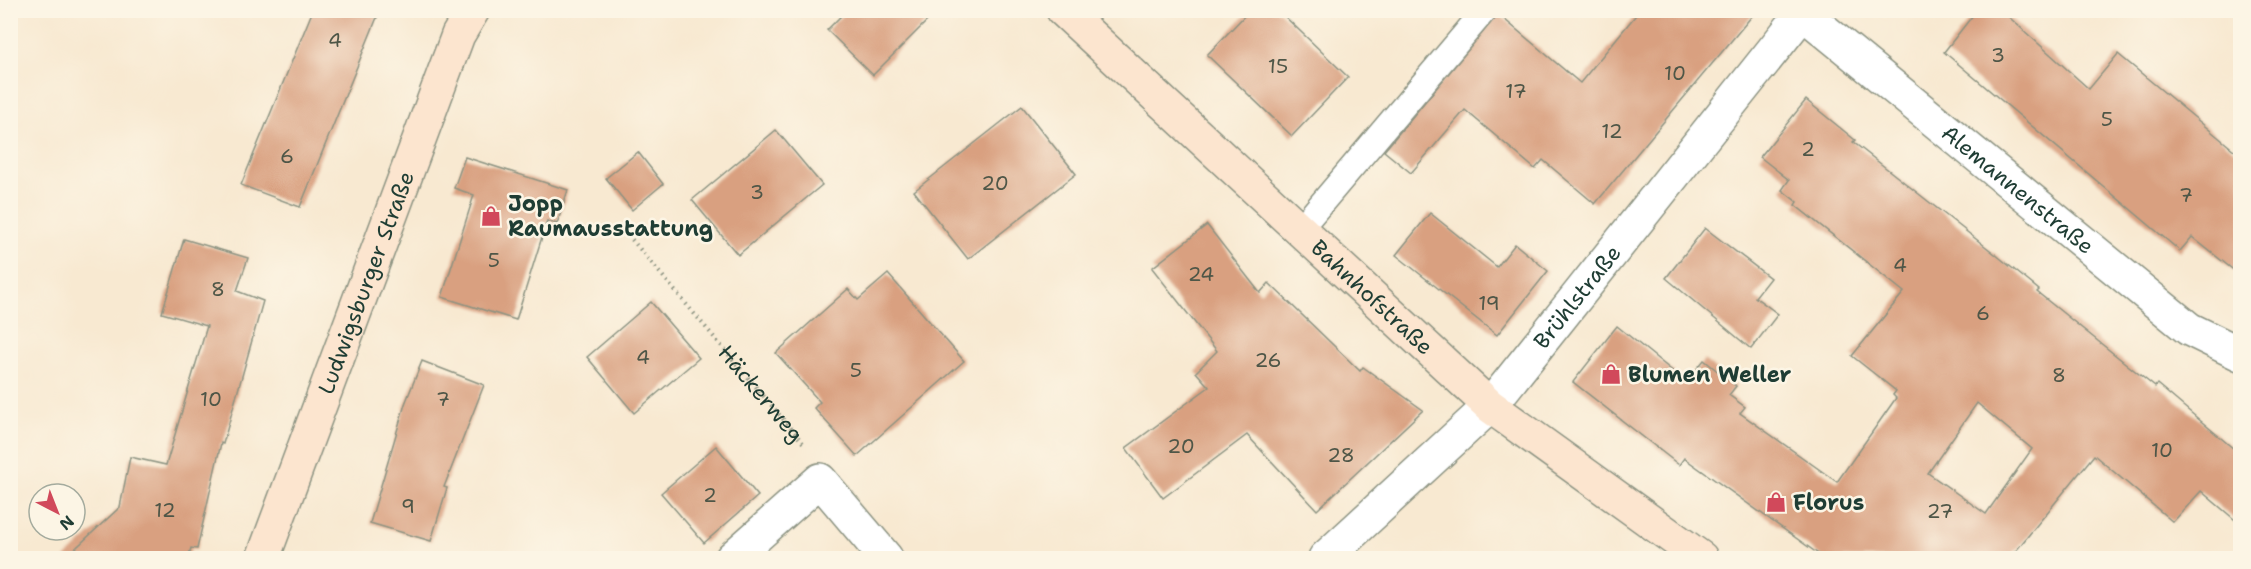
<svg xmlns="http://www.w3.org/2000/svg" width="2251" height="569" font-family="'Shantell Sans',sans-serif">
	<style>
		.building { fill: #d9a080; fill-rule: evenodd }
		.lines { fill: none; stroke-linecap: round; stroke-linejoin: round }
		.lane-casing { stroke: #8c9382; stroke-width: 27 }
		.street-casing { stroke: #8c9382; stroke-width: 36 }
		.secondary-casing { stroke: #8c9382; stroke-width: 36 }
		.path { stroke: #8c9382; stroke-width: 4; stroke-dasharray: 1.5 4.5; stroke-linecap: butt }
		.lane { stroke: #fff; stroke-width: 24 }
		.street { stroke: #fff; stroke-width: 33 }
		.secondary { stroke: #fce5cf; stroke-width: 33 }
		.labels { text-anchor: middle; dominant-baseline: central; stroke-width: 5; stroke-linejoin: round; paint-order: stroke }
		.number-label { font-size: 20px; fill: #4e5647 }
		.street-label { font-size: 22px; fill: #1f3d34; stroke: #fcf5e5 }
		.poi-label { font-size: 22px; font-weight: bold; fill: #1f3d34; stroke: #fcf5e5; text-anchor: start }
	</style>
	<rect width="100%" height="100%" fill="#fcf5e5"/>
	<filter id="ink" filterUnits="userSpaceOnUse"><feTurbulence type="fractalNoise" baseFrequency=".0167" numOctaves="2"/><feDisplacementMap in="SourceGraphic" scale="12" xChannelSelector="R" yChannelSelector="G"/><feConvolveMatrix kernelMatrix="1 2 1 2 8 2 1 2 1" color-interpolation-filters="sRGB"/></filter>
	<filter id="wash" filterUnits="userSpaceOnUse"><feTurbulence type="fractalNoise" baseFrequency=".008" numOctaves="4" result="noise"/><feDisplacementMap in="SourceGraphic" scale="24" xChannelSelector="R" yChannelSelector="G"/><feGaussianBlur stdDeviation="1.35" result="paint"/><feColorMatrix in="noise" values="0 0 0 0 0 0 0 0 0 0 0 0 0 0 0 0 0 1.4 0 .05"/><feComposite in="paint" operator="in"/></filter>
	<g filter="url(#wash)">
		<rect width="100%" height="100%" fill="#f8e9d1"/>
		<g id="blocks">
			<g class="building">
				<path d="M 313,10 L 380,10 L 300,207 L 241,185 Z"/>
				<path d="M 847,10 L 938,10 L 873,75 L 827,30 Z"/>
				<path d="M 1250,10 L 1278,10 L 1348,77 L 1292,136 L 1207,55 Z"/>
				<path d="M 1640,10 L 1757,10 L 1595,204 L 1543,160 L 1535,169 L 1465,110 L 1411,173 L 1384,151 L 1498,14 L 1580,83 Z"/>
				<path d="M 1977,10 L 2001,10 L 2089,89 L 2118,54 L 2241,156 L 2241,276 L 2192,237 L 2180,251 L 1944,52 Z"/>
				<path d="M 1806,100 L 1855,140 L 1853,142 L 1995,254 L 2039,290 L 2037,292 L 2155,387 L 2157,384 L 2241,455 L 2241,525 L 2201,491 L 2173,522 L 2094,455 L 2010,558 L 1824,558 L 1684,458 L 1679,465 L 1573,382 L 1617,326 L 1686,382 L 1704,360 L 1736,386 L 1729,395 L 1745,407 L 1740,413 L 1837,482 L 1896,398 L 1893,395 L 1896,391 L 1852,356 L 1904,292 L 1795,205 L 1797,202 L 1782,190 L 1789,180 L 1760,157 ZM 1977,403 L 2032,449 L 1986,514 L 1928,473 Z"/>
				<path d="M 1022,106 L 1076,174 L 968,259 L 914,191 Z"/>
				<path d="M 776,130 L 822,185 L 738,255 L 692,200 Z"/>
				<path d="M 638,152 L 663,184 L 632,210 L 606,178 Z"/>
				<path d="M 465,157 L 568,190 L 557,224 L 547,221 L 516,320 L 442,297 L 474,195 L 454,188 Z"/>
				<path d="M 1430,213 L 1497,267 L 1515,244 L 1548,271 L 1497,335 L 1396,255 Z"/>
				<path d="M 1207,225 L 1260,293 L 1269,283 L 1360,371 L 1363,367 L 1423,410 L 1317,510 L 1247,435 L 1163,498 L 1126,448 L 1209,387 L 1196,372 L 1217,351 L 1152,268 Z"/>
				<path d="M 1705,228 L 1770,278 L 1755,297 L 1778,314 L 1751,349 L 1666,278 Z"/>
				<path d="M 184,239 L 248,258 L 237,291 L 263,301 L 223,444 L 221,443 L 197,549 L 191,548 L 188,558 L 65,558 L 120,507 L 130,457 L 166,465 L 207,326 L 162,313 Z"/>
				<path d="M 888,274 L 964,361 L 857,456 L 814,408 L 820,402 L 776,353 L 848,289 L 858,300 Z"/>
				<path d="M 651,302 L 699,358 L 634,413 L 587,357 Z"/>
				<path d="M 422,361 L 484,385 L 444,487 L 447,488 L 431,541 L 370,523 L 405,404 Z"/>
				<path d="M 716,446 L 758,496 L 704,543 L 661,493 Z"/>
			</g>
		</g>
	</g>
	<g filter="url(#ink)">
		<use href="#blocks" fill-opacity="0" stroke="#8c9382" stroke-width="1.5"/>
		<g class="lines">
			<g class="lane-casing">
				<path id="lane" d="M 1299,230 L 1485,10"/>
			</g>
			<g class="street-casing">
				<g id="street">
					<path id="s2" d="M 1803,13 L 2189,329 L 2240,354"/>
					<path d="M 732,558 L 820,480 L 886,558"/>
					<path id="s3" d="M 1325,558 L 1490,406 L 1805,10"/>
				</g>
			</g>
			<g class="secondary-casing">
				<g id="secondary">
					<path id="s4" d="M 1063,10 L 1490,406 L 1701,558"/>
					<path id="s5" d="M 263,558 L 458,35 L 473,10"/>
				</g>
			</g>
			<path class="path" id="s1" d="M 628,235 L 804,444"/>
			<use href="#lane" class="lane"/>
			<use href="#street" class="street"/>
			<use href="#secondary" class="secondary"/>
		</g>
	</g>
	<defs>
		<g id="shop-bare" transform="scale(1.62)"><path d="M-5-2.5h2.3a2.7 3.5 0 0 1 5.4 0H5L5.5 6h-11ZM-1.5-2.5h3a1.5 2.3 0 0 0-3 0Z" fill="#d1495b" stroke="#fcf5e5" stroke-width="2.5" paint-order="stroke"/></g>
	</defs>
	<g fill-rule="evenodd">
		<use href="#shop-bare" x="491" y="216"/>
		<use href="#shop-bare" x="1611" y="374"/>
		<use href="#shop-bare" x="1776" y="502"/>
	</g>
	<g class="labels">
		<g class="number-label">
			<text x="335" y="40">4</text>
			<text x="1998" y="55">3</text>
			<text x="1278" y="66">15</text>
			<text x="1675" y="73">10</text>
			<text x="1516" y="91">17</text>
			<text x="2107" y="119">5</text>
			<text x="1612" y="131">12</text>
			<text x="1808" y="149">2</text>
			<text x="287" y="156">6</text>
			<text x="995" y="183">20</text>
			<text x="757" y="192">3</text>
			<text x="2186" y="195">7</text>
			<text x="494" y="260">5</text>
			<text x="1900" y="265">4</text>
			<text x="1201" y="274">24</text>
			<text x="218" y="289">8</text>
			<text x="1489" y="303">19</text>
			<text x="1983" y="313">6</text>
			<text x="643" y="357">4</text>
			<text x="1268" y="360">26</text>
			<text x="856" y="370">5</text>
			<text x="2059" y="375">8</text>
			<text x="211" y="399">10</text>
			<text x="443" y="399">7</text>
			<text x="1181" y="446">20</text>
			<text x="2162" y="450">10</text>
			<text x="1341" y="455">28</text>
			<text x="710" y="495">2</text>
			<text x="408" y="506">9</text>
			<text x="165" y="510">12</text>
			<text x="1940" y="511">27</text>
		</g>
		<g class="street-label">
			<text stroke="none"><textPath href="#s2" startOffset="278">Alemannenstraße</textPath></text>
			<text stroke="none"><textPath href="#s5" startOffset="294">Ludwigsburger Straße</textPath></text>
			<text stroke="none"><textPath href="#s3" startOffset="364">Brühlstraße</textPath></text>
			<text stroke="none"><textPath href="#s4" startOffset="422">Bahnhofstraße</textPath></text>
			<text stroke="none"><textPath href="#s1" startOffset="207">Häckerweg</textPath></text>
		</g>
		<g class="poi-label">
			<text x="508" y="203">Jopp<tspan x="508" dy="25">Raumausstattung</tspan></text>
			<text x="1628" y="374">Blumen Weller</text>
			<text x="1793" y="502">Florus</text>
		</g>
	</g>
	<rect width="2251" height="569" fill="none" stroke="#fcf5e5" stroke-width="36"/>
	<g transform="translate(57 512) rotate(138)"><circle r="28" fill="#fcf5e5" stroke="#a4ab9e" stroke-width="1.5"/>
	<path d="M0-4.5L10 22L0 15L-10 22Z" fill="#d1495b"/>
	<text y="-9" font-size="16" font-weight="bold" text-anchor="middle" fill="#1f3d34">N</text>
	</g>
</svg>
